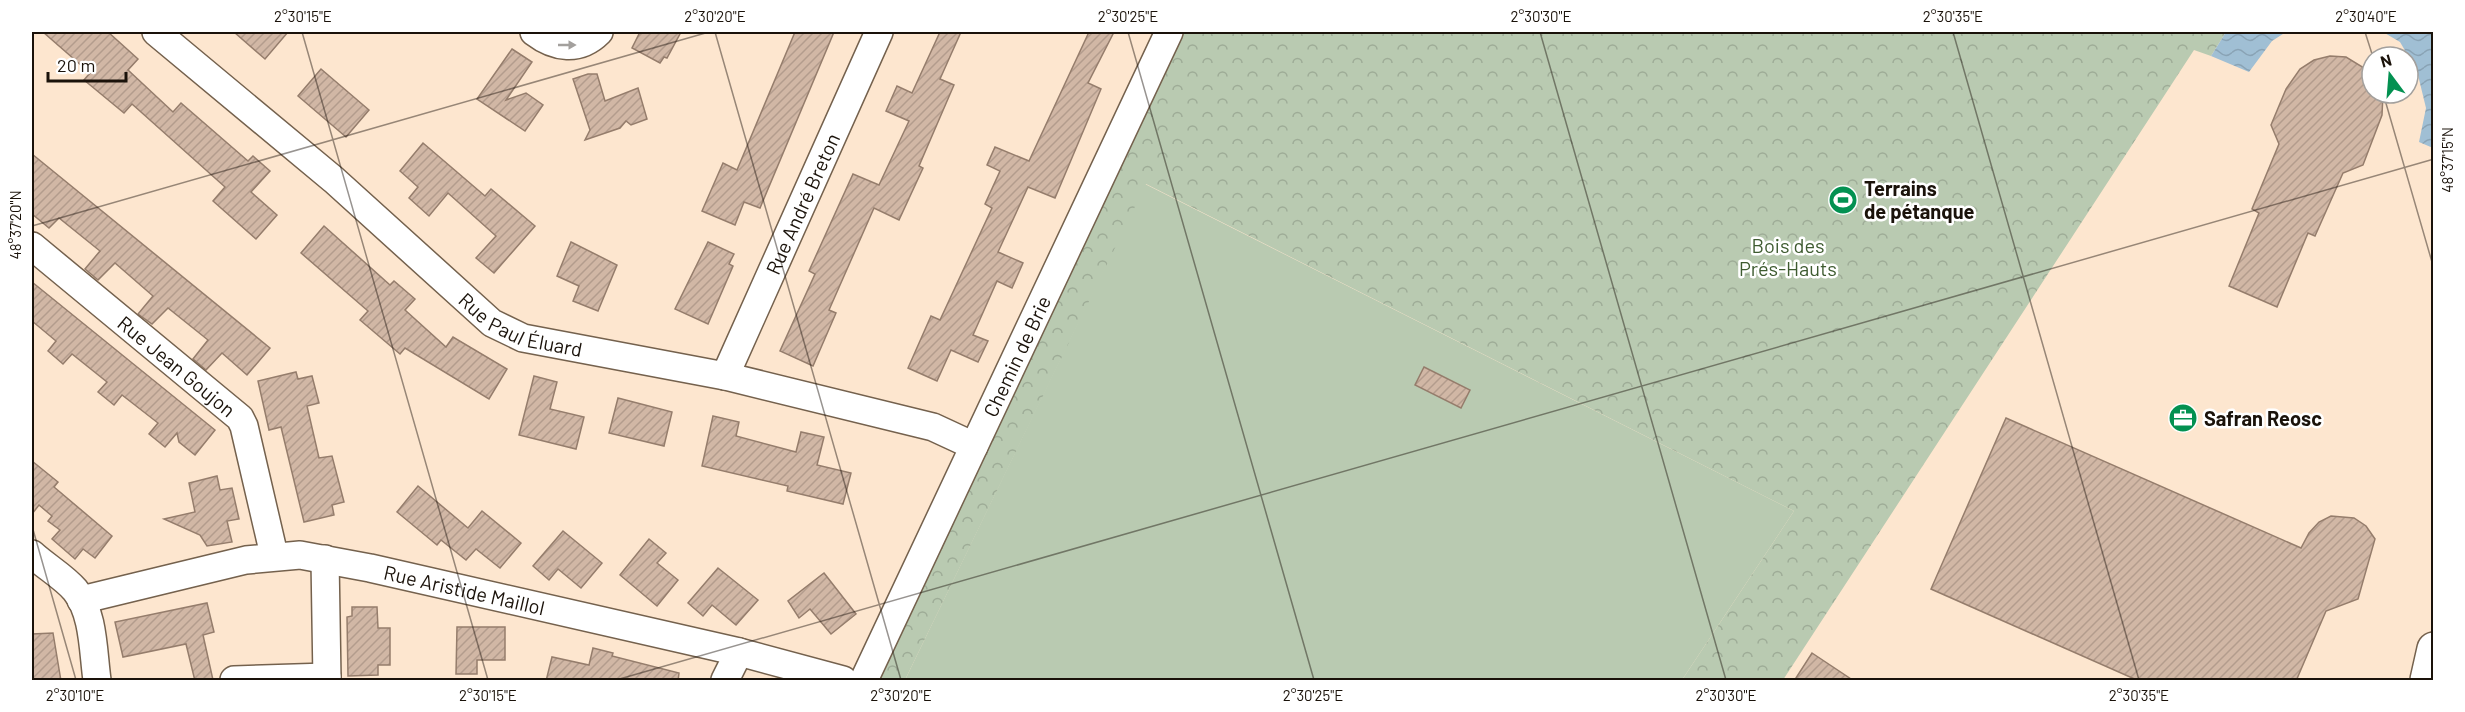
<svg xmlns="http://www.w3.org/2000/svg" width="2465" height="712" font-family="Barlow,sans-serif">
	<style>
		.green { fill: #b9cab1 }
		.forest { fill: url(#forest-crowns) }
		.water { fill: url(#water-waves) }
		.building { fill: url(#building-hatch); stroke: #957d6c; stroke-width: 1.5 }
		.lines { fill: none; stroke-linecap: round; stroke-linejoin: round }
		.minor-casing { stroke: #74614d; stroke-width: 30 }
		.tertiary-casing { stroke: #74614d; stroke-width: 36 }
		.minor { stroke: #fff; stroke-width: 27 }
		.tertiary { stroke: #fff; stroke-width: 33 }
		.oneway { fill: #a3a09d }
		.ticks { fill: none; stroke: #1a120a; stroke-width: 1.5; stroke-opacity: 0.45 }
		.labels { text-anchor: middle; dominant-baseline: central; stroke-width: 5; stroke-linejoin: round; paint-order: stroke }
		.poi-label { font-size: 20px; font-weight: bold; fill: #1a120a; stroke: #fff; text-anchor: start }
		.street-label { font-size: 20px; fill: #1a120a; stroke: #fff }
		.park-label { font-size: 20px; fill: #3e5b30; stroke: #fff }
		.neatline { fill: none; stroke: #1a120a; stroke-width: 2 }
		.ticks-label { font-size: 15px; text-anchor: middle; fill: #1a120a }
	</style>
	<defs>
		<pattern id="forest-crowns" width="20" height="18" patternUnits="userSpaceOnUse" patternTransform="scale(1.5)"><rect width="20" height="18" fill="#b9cab1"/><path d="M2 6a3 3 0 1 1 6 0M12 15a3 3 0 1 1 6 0" fill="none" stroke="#9eac97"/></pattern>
		<pattern id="water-waves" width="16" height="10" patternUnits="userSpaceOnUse" patternTransform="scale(1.5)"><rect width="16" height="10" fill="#a0bfd4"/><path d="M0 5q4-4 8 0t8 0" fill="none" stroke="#89a3b5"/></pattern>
		<pattern id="building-hatch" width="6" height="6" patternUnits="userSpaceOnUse" patternTransform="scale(1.5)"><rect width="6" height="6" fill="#d1b7a5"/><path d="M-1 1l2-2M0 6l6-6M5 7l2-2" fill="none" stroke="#b39c8d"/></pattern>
	</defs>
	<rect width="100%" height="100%" fill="#fde6cf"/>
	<path class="green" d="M 1145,184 L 1794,511 L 1682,680 L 905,680 Z"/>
	<path class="forest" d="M 1162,32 L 2226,32 L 2211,56 L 2194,50 L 1783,680 L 1682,680 L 1794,511 L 1146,184 L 905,680 L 872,680 Z"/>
	<g class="water">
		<path d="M 2226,32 L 2286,32 L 2272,41 L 2249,72 L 2211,56 Z"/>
		<path d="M 2383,32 L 2433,32 L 2433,148 L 2419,142 L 2426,108 L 2417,71 L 2400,42 Z"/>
	</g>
	<g class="building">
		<path d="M 43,32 L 108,32 L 138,59 L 128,70 L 173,112 L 181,103 L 248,161 L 253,156 L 270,171 L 251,192 L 277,215 L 256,239 L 213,201 L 225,187 L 132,104 L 124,113 L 84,80 L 90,73 Z"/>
		<path d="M 234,32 L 288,32 L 265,59 Z"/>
		<path d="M 640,32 L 681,32 L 667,58 L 664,57 L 660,63 L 632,48 Z"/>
		<path d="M 795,32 L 834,32 L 760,208 L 744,202 L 735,225 L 702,211 L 723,163 L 737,170 Z"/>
		<path d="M 940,32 L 961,32 L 940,79 L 954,85 L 919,166 L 923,168 L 899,220 L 874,208 L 829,310 L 836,313 L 813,366 L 780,351 L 815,274 L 809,271 L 853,174 L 879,185 L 909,121 L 886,111 L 897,86 L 912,93 Z"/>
		<path d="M 1089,32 L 1114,32 L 1088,83 L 1101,89 L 1055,198 L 1028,187 L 998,252 L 1023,263 L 1012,288 L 997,281 L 973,335 L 988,341 L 978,362 L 951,350 L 937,381 L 908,368 L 931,316 L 940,320 L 992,208 L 985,204 L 1000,171 L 987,165 L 995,147 L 1029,161 Z"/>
		<path d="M 512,49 L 532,62 L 506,100 L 526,93 L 543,105 L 525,131 L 477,99 Z"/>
		<path d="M 2330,56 L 2346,57 L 2369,71 L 2372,75 L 2372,93 L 2383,93 L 2382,115 L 2363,165 L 2343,173 L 2315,236 L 2308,233 L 2277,307 L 2229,286 L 2259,213 L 2252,209 L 2279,144 L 2271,125 L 2286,89 L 2300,69 L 2314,60 Z"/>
		<path d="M 321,69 L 369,110 L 346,137 L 298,96 Z"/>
		<path d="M 588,74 L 597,74 L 605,101 L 638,88 L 647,119 L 631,125 L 626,121 L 620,128 L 585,140 L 590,130 L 573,79 Z"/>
		<path d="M 423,143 L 485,196 L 491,189 L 535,226 L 494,273 L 476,258 L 496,236 L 448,193 L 429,216 L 409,198 L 418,187 L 400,171 Z"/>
		<path d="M 32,154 L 270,348 L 247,375 L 222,353 L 206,370 L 193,359 L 208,340 L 168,308 L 152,324 L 138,314 L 153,296 L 115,263 L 98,280 L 85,269 L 100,251 L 59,218 L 49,228 L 32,214 Z"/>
		<path d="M 324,226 L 390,285 L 394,281 L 415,299 L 405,310 L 446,347 L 453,337 L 507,369 L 489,399 L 405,348 L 400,354 L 360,320 L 368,311 L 301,253 Z"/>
		<path d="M 571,242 L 617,265 L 598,311 L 573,301 L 579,286 L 557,276 Z"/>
		<path d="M 708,242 L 734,254 L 729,264 L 733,266 L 708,324 L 675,309 Z"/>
		<path d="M 32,282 L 215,430 L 195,455 L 179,442 L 177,433 L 165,447 L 149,434 L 158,423 L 122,395 L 114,405 L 98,392 L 107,382 L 72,354 L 63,364 L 48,351 L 56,341 L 32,321 Z"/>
		<path d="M 1424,367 L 1470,390 L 1461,408 L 1415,385 Z"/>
		<path d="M 296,372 L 298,379 L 312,376 L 319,403 L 307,406 L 319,458 L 332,456 L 344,502 L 332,505 L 334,515 L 304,522 L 281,427 L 269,430 L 258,381 Z"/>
		<path d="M 534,376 L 557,382 L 550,409 L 584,417 L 576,449 L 519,435 Z"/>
		<path d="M 618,398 L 672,412 L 664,446 L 609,433 Z"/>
		<path d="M 713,416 L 739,422 L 736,436 L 796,452 L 801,432 L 824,437 L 817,465 L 851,473 L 843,504 L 787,491 L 788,486 L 702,466 Z"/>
		<path d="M 2006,418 L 2301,548 L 2309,533 L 2319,522 L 2331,516 L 2354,518 L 2366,526 L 2375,539 L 2358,599 L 2326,611 L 2296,681 L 2139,681 L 1931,589 Z"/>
		<path d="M 32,461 L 58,482 L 54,487 L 112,536 L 95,558 L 83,549 L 75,559 L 52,539 L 60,530 L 48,521 L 52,516 L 39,505 L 32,514 Z"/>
		<path d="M 217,476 L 220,490 L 232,488 L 239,519 L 227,521 L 232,542 L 207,546 L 200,535 L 164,519 L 195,512 L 189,483 Z"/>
		<path d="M 418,486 L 468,528 L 482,511 L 521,543 L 500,568 L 476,549 L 466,560 L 441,540 L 437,545 L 397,512 Z"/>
		<path d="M 563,531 L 602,563 L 581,588 L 558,569 L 549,580 L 533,566 Z"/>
		<path d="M 649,539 L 666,553 L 657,563 L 678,580 L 657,606 L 620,575 Z"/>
		<path d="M 718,568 L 758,600 L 736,625 L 712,605 L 703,616 L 688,603 Z"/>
		<path d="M 824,573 L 856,614 L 831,634 L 810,609 L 799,618 L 788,601 Z"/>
		<path d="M 207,603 L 214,632 L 203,635 L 213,680 L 195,681 L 186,644 L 123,657 L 115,622 Z"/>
		<path d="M 352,607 L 377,607 L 378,628 L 390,628 L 390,665 L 378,665 L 378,675 L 348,676 L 347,617 L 352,616 Z"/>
		<path d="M 457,627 L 505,627 L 505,660 L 477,660 L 477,674 L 456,674 Z"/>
		<path d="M 53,633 L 61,681 L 32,681 L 32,634 Z"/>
		<path d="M 593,648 L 613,653 L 612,656 L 679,673 L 678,681 L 546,681 L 552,657 L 589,665 Z"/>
		<path d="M 1812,653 L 1854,681 L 1794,681 Z"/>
	</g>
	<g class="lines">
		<g class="minor-casing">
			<g id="minor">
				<path id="s1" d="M 156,32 L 334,180 L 492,323 L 523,338 L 725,376 L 933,427 L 974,446"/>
				<path d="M 534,32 C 555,48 579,52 599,32"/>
				<path id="s2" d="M 32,246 L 240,418 L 244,426 L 274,555"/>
				<path id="s3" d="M 725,376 L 879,32"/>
				<path d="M 32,554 C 45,566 64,577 75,590 C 94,613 93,652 97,680"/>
				<path d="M 325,559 L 327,680"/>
				<path id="s4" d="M 81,600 L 246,560 L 300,555 L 370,568 L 739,652 L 843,680"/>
				<path d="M 234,680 L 327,677"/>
				<path d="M 725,680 L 739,652"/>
				<path id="s5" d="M 864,680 L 1169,32"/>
			</g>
		</g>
		<g class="tertiary-casing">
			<path id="tertiary" d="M 2427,680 L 2434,649"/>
		</g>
		<use href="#minor" class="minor"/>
		<use href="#tertiary" class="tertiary"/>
	</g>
	<defs><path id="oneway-solid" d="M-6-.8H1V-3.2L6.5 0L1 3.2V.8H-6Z" transform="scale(1.5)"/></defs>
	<use class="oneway" href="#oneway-solid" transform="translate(567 45)"/>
	<path class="ticks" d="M 302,32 L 488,680M 715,32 L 901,680M 1128,32 L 1314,680M 1540,32 L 1726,680M 1953,32 L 2139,680M 2365,32 L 2373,57M 2383,93 L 2434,269M 32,226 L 709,32M 32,526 L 76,680M 616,680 L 2434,159"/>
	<defs>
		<g id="stadium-disc" transform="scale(1.5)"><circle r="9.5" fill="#039151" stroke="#fff"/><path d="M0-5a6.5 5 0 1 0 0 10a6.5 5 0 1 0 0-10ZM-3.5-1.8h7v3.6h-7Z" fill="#fff"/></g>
		<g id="office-disc" transform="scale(1.5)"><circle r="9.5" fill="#039151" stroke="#fff"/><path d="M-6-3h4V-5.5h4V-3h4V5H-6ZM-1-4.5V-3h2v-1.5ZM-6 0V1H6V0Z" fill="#fff"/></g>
	</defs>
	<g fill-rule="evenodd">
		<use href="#stadium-disc" x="1843" y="200"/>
		<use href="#office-disc" x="2183" y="418"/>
	</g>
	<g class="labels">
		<g class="poi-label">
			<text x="1864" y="188">Terrains<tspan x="1864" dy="23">de pétanque</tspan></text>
			<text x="2204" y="418">Safran Reosc</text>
		</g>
		<g class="street-label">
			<text stroke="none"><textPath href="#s3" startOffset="189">Rue André Breton</textPath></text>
			<text stroke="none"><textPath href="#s1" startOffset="472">Rue Paul Éluard</textPath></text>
			<text stroke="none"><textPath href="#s5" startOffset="358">Chemin de Brie</textPath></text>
			<text stroke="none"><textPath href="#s2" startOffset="188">Rue Jean Goujon</textPath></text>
			<text stroke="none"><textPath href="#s4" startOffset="392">Rue Aristide Maillol</textPath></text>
		</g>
		<g class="park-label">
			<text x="1788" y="245">Bois des<tspan x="1788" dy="23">Prés-Hauts</tspan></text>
		</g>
	</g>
	<rect width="2465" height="712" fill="none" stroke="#ffffff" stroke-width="66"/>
	<g transform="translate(2390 75) rotate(344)"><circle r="28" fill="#ffffff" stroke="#a3a09d" stroke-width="1.5"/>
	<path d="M0-4.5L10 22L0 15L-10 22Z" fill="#039151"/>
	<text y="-9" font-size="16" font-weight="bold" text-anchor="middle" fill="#1a120a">N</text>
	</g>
	<path d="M48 72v9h78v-9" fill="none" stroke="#1a120a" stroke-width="3"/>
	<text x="57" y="72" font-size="18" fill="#1a120a" stroke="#ffffff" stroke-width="4.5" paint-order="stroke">20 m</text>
	<rect x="33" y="33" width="2399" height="646" class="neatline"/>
	<g class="ticks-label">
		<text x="303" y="22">2°30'15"E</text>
		<text x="715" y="22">2°30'20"E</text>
		<text x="1128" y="22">2°30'25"E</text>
		<text x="1541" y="22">2°30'30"E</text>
		<text x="1953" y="22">2°30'35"E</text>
		<text x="2366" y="22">2°30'40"E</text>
		<text transform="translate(2448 160) rotate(-90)" y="5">48°37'15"N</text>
		<text transform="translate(16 225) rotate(-90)" y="5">48°37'20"N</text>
		<text x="75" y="701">2°30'10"E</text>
		<text x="488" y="701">2°30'15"E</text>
		<text x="901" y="701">2°30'20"E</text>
		<text x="1313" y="701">2°30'25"E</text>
		<text x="1726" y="701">2°30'30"E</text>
		<text x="2139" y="701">2°30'35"E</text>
	</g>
</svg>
